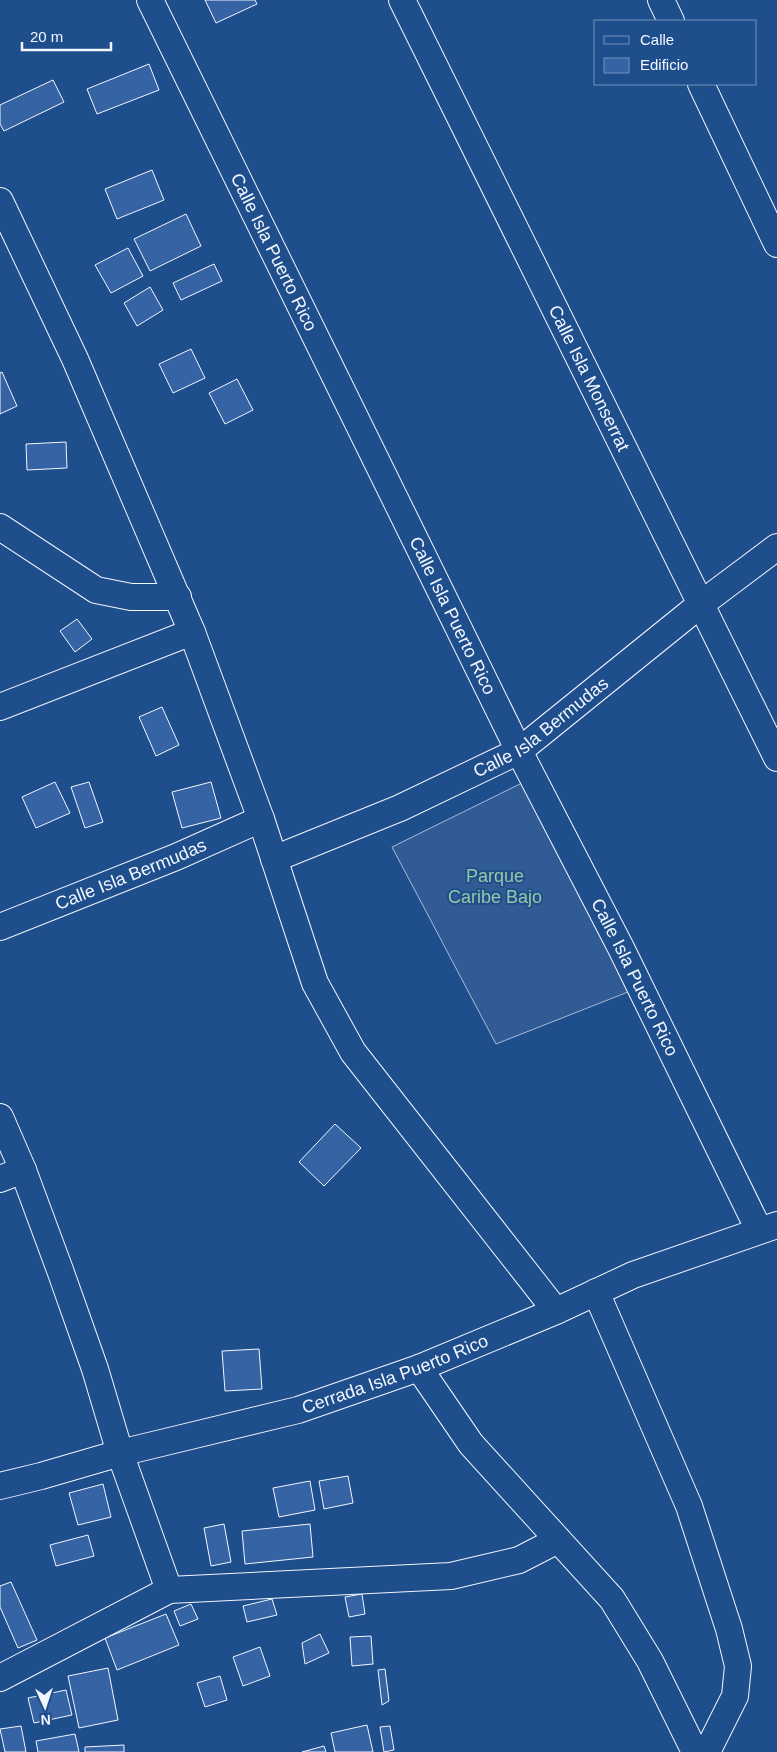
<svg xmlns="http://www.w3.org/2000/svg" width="777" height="1752" font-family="Helvetica,sans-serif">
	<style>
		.built { fill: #305b95; stroke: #a8bbd7 }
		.building { fill: #3563a3; stroke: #f2f6ff }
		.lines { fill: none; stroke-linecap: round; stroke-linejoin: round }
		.minor-casing { stroke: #f2f6ff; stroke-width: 28 }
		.minor { stroke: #1f4e8c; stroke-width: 26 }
		.labels { text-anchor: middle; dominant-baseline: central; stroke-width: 4; stroke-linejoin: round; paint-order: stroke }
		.street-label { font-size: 18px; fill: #f2f6ff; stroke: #1f4e8c }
		.park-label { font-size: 18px; fill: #97c8a6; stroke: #1f4e8c }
	</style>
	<rect width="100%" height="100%" fill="#1f4e8c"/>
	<path class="built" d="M 524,782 L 633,990 L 496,1044 L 392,847 Z"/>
	<g class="building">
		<path d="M 205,0 L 255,0 L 257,4 L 216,23 Z"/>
		<path d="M 149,64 L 159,90 L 97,114 L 87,89 Z"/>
		<path d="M 53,80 L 64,102 L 4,131 L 0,124 L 0,105 Z"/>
		<path d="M 152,170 L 164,200 L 117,219 L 105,189 Z"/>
		<path d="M 186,214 L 201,246 L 150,271 L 134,239 Z"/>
		<path d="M 128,248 L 143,276 L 111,293 L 95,265 Z"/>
		<path d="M 214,264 L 222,281 L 181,300 L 173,283 Z"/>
		<path d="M 150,287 L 163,310 L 137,326 L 124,303 Z"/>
		<path d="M 191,349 L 205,378 L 173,393 L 159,364 Z"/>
		<path d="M 2,372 L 17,406 L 0,414 L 0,373 Z"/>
		<path d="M 237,379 L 253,410 L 225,424 L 209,393 Z"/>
		<path d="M 66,442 L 67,468 L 27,470 L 26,444 Z"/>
		<path d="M 77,619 L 92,639 L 75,652 L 60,631 Z"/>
		<path d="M 162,707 L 179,745 L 156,756 L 139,717 Z"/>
		<path d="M 55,782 L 70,813 L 36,828 L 22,797 Z"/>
		<path d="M 89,782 L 103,822 L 85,828 L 71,787 Z"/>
		<path d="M 211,782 L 221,818 L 182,828 L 172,792 Z"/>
		<path d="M 335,1124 L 361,1148 L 324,1186 L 299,1162 Z"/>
		<path d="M 259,1349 L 262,1389 L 225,1391 L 222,1351 Z"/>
		<path d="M 348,1476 L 353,1503 L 324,1509 L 319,1481 Z"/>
		<path d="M 310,1481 L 315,1510 L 279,1517 L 273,1488 Z"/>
		<path d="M 103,1484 L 111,1517 L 78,1525 L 69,1493 Z"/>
		<path d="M 224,1524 L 231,1562 L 211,1566 L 204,1528 Z"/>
		<path d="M 310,1524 L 313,1557 L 245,1564 L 242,1531 Z"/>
		<path d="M 88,1535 L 94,1556 L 56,1566 L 50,1545 Z"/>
		<path d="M 11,1582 L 37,1640 L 18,1648 L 0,1607 L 0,1586 Z"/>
		<path d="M 362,1594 L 365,1614 L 349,1617 L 345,1597 Z"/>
		<path d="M 272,1599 L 277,1615 L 247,1622 L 243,1606 Z"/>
		<path d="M 191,1604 L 198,1619 L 180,1626 L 174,1611 Z"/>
		<path d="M 166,1614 L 179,1645 L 117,1670 L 105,1638 Z"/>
		<path d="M 320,1634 L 329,1653 L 305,1664 L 302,1643 Z"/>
		<path d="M 371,1636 L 373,1664 L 352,1666 L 350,1637 Z"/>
		<path d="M 260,1647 L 270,1676 L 243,1686 L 233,1657 Z"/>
		<path d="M 108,1668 L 118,1720 L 79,1728 L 68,1676 Z"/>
		<path d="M 385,1669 L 389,1701 L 382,1705 L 378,1670 Z"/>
		<path d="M 220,1676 L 227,1700 L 205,1707 L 197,1683 Z"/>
		<path d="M 66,1690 L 72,1715 L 34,1723 L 28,1698 Z"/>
		<path d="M 367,1725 L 373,1752 L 335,1752 L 331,1733 Z"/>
		<path d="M 21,1726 L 26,1752 L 5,1752 L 0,1729 Z"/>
		<path d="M 390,1726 L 394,1750 L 384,1752 L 380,1727 Z"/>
		<path d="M 75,1734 L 79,1752 L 38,1752 L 36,1741 Z"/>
		<path d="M 124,1745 L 124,1752 L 85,1752 L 85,1747 Z"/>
		<path d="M 324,1746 L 326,1752 L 302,1752 Z"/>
	</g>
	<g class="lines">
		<g class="minor-casing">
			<g id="minor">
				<path id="s1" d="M 150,0 L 519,751 L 621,948 L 759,1230"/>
				<path id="s2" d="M 402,0 L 777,758"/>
				<path d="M 661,0 L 671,21"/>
				<path d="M 701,84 L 777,244"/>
				<path d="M 0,201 L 75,359 L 192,632 L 261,819 L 315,983 L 353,1052 L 556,1311"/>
				<path d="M 0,527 L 96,590 L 131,597 L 178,597"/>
				<path d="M 0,707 L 192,632"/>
				<path id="s3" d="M 274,859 L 400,808 L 519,751 L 701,604 L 777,547"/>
				<path id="s4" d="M 0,927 L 176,857 L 261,819"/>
				<path d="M 0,1117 L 23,1170 L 60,1270 L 95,1369 L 120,1453 L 169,1590"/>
				<path d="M 0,1179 L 23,1170"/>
				<path d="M 596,1292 L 689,1506 L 729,1629 L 738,1666 L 735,1696 L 707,1752"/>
				<path d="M 419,1368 L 471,1444 L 612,1599 L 650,1661 L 695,1752"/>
				<path id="s5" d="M 0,1486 L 41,1476 L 120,1453 L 298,1410 L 419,1368 L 556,1311 L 633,1275 L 777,1225"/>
				<path d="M 0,1678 L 169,1590 L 451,1576 L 519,1560 L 558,1540"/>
			</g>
		</g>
		<use href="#minor" class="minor"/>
	</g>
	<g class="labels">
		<g class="street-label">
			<text stroke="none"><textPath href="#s1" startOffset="281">Calle Isla Puerto Rico</textPath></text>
			<text stroke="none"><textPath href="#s2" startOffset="422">Calle Isla Monserrat</textPath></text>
			<text stroke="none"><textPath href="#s1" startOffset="686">Calle Isla Puerto Rico</textPath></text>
			<text stroke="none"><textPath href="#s3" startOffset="299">Calle Isla Bermudas</textPath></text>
			<text stroke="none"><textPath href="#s4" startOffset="141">Calle Isla Bermudas</textPath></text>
			<text stroke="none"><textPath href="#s1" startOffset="1091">Calle Isla Puerto Rico</textPath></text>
			<text stroke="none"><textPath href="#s5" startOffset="411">Cerrada Isla Puerto Rico</textPath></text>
		</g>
		<g class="park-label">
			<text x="495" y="876">Parque<tspan x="495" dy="21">Caribe Bajo</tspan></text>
		</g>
	</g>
	<rect x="594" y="20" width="162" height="65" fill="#1f4e8c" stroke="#7391ba"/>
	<rect x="604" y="36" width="25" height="8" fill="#1f4e8c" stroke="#7391ba"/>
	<text x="640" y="45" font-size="15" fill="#f2f6ff">Calle</text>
	<rect x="604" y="58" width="25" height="15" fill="#3563a3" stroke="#7391ba"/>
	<text x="640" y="70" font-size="15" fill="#f2f6ff">Edificio</text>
	<g transform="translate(45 1707) rotate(177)" stroke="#1f4e8c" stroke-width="4" paint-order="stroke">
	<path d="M0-4L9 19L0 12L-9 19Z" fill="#f2f6ff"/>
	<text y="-8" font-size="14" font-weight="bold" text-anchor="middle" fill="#f2f6ff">N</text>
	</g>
	<path d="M22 42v8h89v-8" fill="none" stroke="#f2f6ff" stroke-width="2.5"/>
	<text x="30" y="42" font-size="15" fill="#f2f6ff" stroke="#1f4e8c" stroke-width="4" paint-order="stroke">20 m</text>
</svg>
